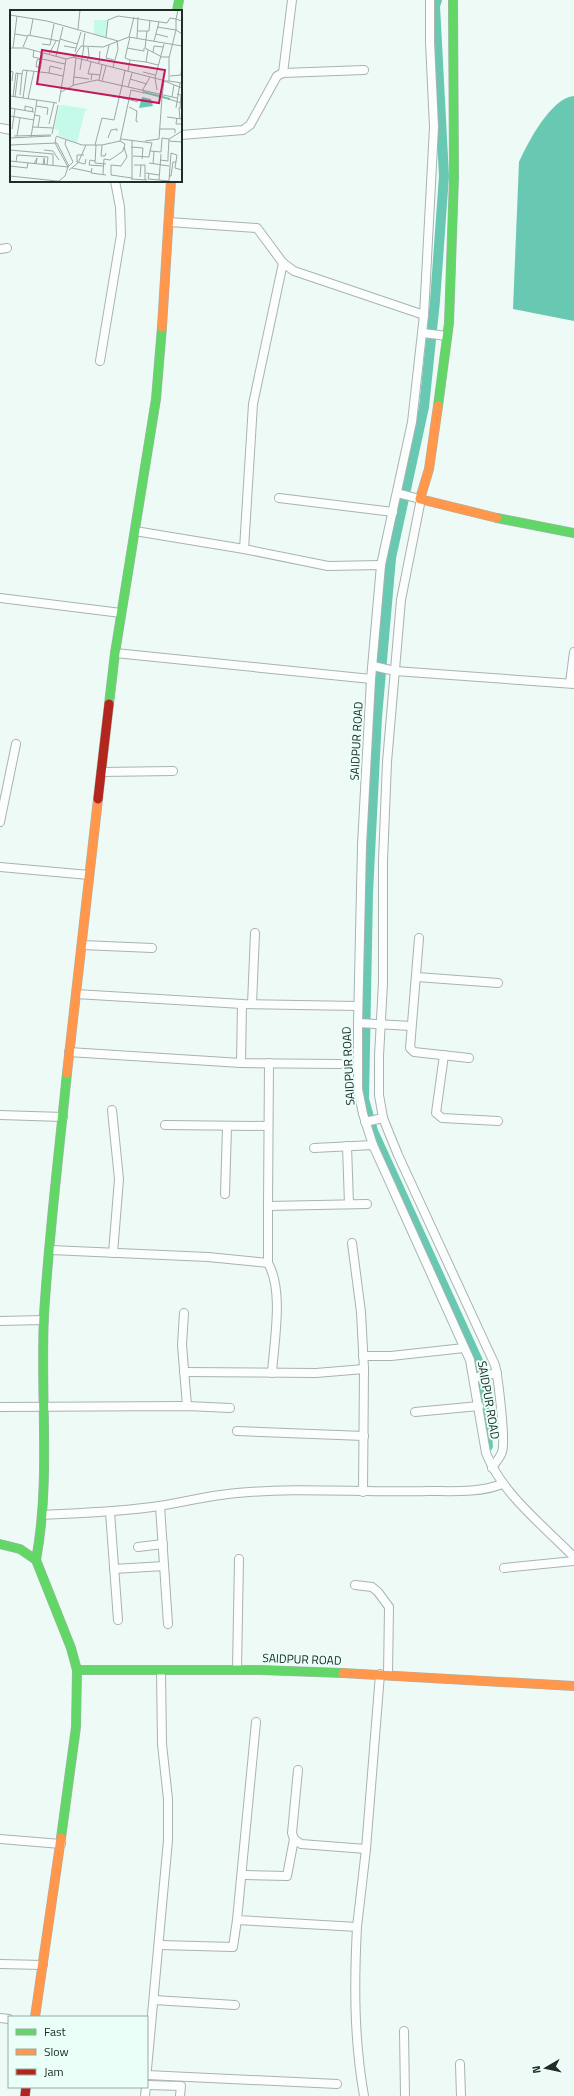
<svg xmlns="http://www.w3.org/2000/svg" width="574" height="2096" font-family="'Titillium Web',sans-serif">
	<style>
		.water { fill: #69c8b2 }
		.lines { fill: none; stroke-linecap: round; stroke-linejoin: round }
		.canal { stroke: #69c8b2; stroke-width: 10 }
		.street-casing { stroke: #a9b3b0; stroke-width: 10 }
		.fast-casing { stroke: #a9b3b0; stroke-width: 10 }
		.slow-casing { stroke: #a9b3b0; stroke-width: 10 }
		.jam-casing { stroke: #a9b3b0; stroke-width: 10 }
		.street { stroke: #fcfefe; stroke-width: 8 }
		.fast { stroke: #63d668; stroke-width: 9 }
		.slow { stroke: #ff974d; stroke-width: 9 }
		.jam { stroke: #b3261e; stroke-width: 9 }
		.labels { text-anchor: middle; dominant-baseline: central; stroke-width: 4; stroke-linejoin: round; paint-order: stroke }
		.street-label { font-size: 12px; fill: #212c28; stroke: #e9fff8 }
		.inset-river { fill: none; stroke: #69c8b2; stroke-width: 2 }
		.inset-road { fill: none; stroke: #9ca8a4; stroke-width: 1 }
		.view { fill: #c2185b; fill-opacity: 0.15; stroke: #c2185b; stroke-width: 2 }
		.inset-edge { fill: none; stroke: #212c28; stroke-width: 2 }
	</style>
	<rect width="100%" height="100%" fill="#eefaf6"/>
	<path class="water" d="M 574,96 L 574,321 L 513,309 L 519,162 C 528,142 551,98 574,96 Z"/>
	<g class="lines">
		<path class="canal" d="M 437,0 L 435,6 L 444,176 L 435,301 L 424,407 L 391,558 L 377,717 L 368,893 L 364,1099 L 373,1131 L 479,1363 L 488,1446"/>
		<g class="street-casing">
			<g id="street">
				<path d="M 430,0 L 430,42 L 434,127 L 424,315 L 412,422 L 381,565 L 371,679 L 362,845 L 358,1023 L 358,1089 L 363,1114 L 373,1145 L 470,1360 L 486,1453 C 502,1494 544,1526 574,1557"/>
				<path d="M 283,73 L 292,0"/>
				<path d="M 0,128 L 11,130"/>
				<path d="M 181,135 L 243,130 L 250,125 L 277,76 L 283,73 L 364,70"/>
				<path d="M 169,222 L 257,228 L 283,263 L 294,271 L 424,315"/>
				<path d="M 0,249 L 7,248"/>
				<path d="M 423,333 L 447,336"/>
				<path d="M 100,361 L 121,235 L 120,207 L 115,181"/>
				<path d="M 397,493 L 420,499"/>
				<path d="M 279,498 L 393,512"/>
				<path d="M 421,499 L 401,600 L 387,762 L 383,861 L 383,983 L 379,1056 L 379,1095 L 383,1118 L 398,1155 L 495,1365 C 498,1378 506,1441 502,1452 C 500,1458 495,1463 492,1468"/>
				<path d="M 135,531 L 244,549 L 328,566 L 381,565"/>
				<path d="M 244,549 L 253,404 L 283,263"/>
				<path d="M 0,598 L 121,613"/>
				<path d="M 115,653 L 371,679"/>
				<path d="M 373,666 L 395,671 L 574,684"/>
				<path d="M 570,683 L 574,652"/>
				<path d="M 101,772 L 173,771"/>
				<path d="M 0,822 L 16,744"/>
				<path d="M 0,867 L 89,875"/>
				<path d="M 419,938 L 410,1048 L 414,1052 L 469,1058"/>
				<path d="M 82,945 L 152,948"/>
				<path d="M 417,977 L 498,983"/>
				<path d="M 76,994 L 242,1004 L 358,1006"/>
				<path d="M 252,1004 L 255,933"/>
				<path d="M 358,1023 L 411,1026"/>
				<path d="M 69,1052 L 241,1063 L 340,1064"/>
				<path d="M 444,1055 L 436,1113 L 442,1118 L 498,1121"/>
				<path d="M 241,1063 L 242,1004"/>
				<path d="M 269,1063 L 268,1206 L 367,1204"/>
				<path d="M 112,1110 L 119,1179 L 113,1253"/>
				<path d="M 0,1115 L 63,1117"/>
				<path d="M 365,1122 L 383,1118"/>
				<path d="M 165,1125 L 268,1126"/>
				<path d="M 347,1146 L 349,1204"/>
				<path d="M 314,1148 L 373,1145"/>
				<path d="M 225,1194 L 227,1127"/>
				<path d="M 352,1243 L 361,1312 L 364,1369 L 363,1492"/>
				<path d="M 51,1250 L 208,1257 L 268,1263 L 268,1206"/>
				<path d="M 268,1263 C 284,1291 274,1341 272,1373"/>
				<path d="M 184,1313 L 182,1345 L 187,1406"/>
				<path d="M 0,1321 L 44,1320"/>
				<path d="M 363,1356 L 391,1356 L 464,1348"/>
				<path d="M 184,1372 L 316,1373 L 364,1369"/>
				<path d="M 474,1378 L 497,1373"/>
				<path d="M 0,1407 L 187,1406 L 230,1408"/>
				<path d="M 415,1412 L 479,1406"/>
				<path d="M 237,1431 L 364,1436"/>
				<path d="M 160,1506 L 168,1624"/>
				<path d="M 110,1512 L 118,1620"/>
				<path d="M 42,1515 C 81,1513 120,1512 159,1506 C 185,1502 211,1495 237,1493 C 300,1487 364,1493 428,1491 C 452,1491 480,1493 502,1484"/>
				<path d="M 138,1547 L 163,1544"/>
				<path d="M 504,1568 L 574,1561"/>
				<path d="M 114,1569 L 164,1566"/>
				<path d="M 355,1585 L 372,1587 L 378,1592 L 389,1607 L 388,1675"/>
				<path d="M 237,1669 L 239,1559"/>
				<path d="M 256,1722 L 237,1920 L 357,1927 C 354,1985 354,2039 364,2096"/>
				<path d="M 298,1770 L 292,1833 L 294,1839 L 301,1844 L 366,1849"/>
				<path d="M 0,1839 L 61,1844"/>
				<path d="M 243,1875 L 287,1876 L 294,1839"/>
				<path d="M 357,1927 L 366,1849 L 380,1674"/>
				<path d="M 160,1945 L 233,1947 L 237,1920"/>
				<path d="M 0,1964 L 43,1965"/>
				<path d="M 154,2000 L 235,2005"/>
				<path d="M 0,2018 L 9,2019"/>
				<path d="M 404,2031 L 405,2096"/>
				<path d="M 460,2064 L 461,2096"/>
				<path d="M 147,2069 L 168,1840 L 168,1799 L 162,1744 L 161,1671"/>
				<path d="M 147,2075 L 337,2084"/>
				<path d="M 147,2085 L 181,2086 L 180,2096"/>
				<path d="M 145,2096 L 146,2087"/>
			</g>
		</g>
		<g class="fast-casing">
			<g id="fast">
				<path d="M 177,11 L 179,0"/>
				<path d="M 438,406 L 449,323 L 454,177 L 453,0"/>
				<path d="M 497,518 L 574,533"/>
				<path d="M 109,704 L 115,653 L 156,399 L 162,327"/>
				<path d="M 0,1544 L 20,1549 L 36,1560 L 71,1648 L 77,1670 L 76,1727 L 61,1838"/>
				<path d="M 36,1560 C 51,1480 40,1396 44,1315 C 49,1234 59,1153 67,1073"/>
				<path d="M 77,1670 L 260,1670 L 343,1673"/>
			</g>
		</g>
		<g class="slow-casing">
			<g id="slow">
				<path d="M 162,327 L 171,181"/>
				<path d="M 438,406 L 429,469 L 420,499 L 497,518"/>
				<path d="M 67,1073 L 98,799"/>
				<path d="M 343,1673 L 574,1686"/>
				<path d="M 35,2017 L 61,1838"/>
			</g>
		</g>
		<g class="jam-casing">
			<g id="jam">
				<path d="M 98,799 L 109,704"/>
				<path d="M 25,2096 L 26,2087"/>
			</g>
		</g>
		<use href="#street" class="street"/>
		<use href="#fast" class="fast"/>
		<use href="#slow" class="slow"/>
		<use href="#jam" class="jam"/>
	</g>
	<g class="labels">
		<g class="street-label">
			<text transform="translate(356 741) rotate(-87)">SAIDPUR ROAD</text>
			<text transform="translate(348 1066) rotate(-93)">SAIDPUR ROAD</text>
			<text transform="translate(489 1400) rotate(80)">SAIDPUR ROAD</text>
			<text transform="translate(302 1659) rotate(2)">SAIDPUR ROAD</text>
		</g>
	</g>
	<g transform="translate(10 10)">
		<rect width="172" height="172" fill="#eefaf6"/>
		<path d="M 84,10 L 98,10 L 95,27 L 84,24 ZM 52,95 L 78,99 L 75,101 L 67,133 L 48,125 L 49,120 L 44,119 L 49,96 Z" fill="#c5f9e9"/>
		<path d="M 132,87 L 141,89 L 143,96 L 129,98 Z" fill="#69c8b2"/>
		<path class="inset-river" d="M 133,82 L 160,89"/>
		<path class="inset-road" d="M 168,0 L 166,9 L 172,11M 0,5 L 37,11 L 108,31M 166,9 L 166,20 L 172,24M 147,17 L 166,20M 68,19 L 70,0M 128,21 L 139,21 L 140,10M 137,21 L 135,38 L 152,47 L 159,47M 5,24 L 17,26M 146,24 L 158,27M 20,25 L 23,9M 96,27 L 98,10 L 108,6 L 157,13 L 160,8 L 166,9M 119,27 L 124,7M 127,28 L 128,7M 50,29 L 67,34M 144,31 L 149,12M 32,34 L 40,35 L 44,14M 99,35 L 96,48 L 104,50M 54,36 L 66,38M 73,36 L 75,23M 13,37 L 18,25 L 49,31M 0,38 L 15,38 L 56,49 L 64,47 L 71,36 L 93,37 L 119,27 L 172,36M 3,38 L 7,6M 117,38 L 134,41 L 134,38M 24,40 L 23,47 L 55,54M 65,42 L 71,22M 143,42 L 144,36 L 153,37M 39,44 L 46,31M 46,46 L 53,17M 63,47 L 152,70 L 172,78M 77,50 L 79,46 L 78,37M 120,50 L 136,52 L 138,40M 30,51 L 29,57 L 26,57 L 27,50 L 31,49M 81,52 L 78,64 L 82,64M 136,52 L 148,55M 89,53 L 90,41M 103,57 L 108,39 L 107,31M 30,60 L 33,43M 70,60 L 74,36M 0,61 L 3,62 L 2,71M 118,61 L 120,50 L 115,48 L 120,27M 133,62 L 145,65M 39,63 L 53,66M 12,64 L 13,60 L 39,63 L 40,56 L 52,59M 160,66 L 171,65 L 172,53M 64,67 L 79,69M 145,68 L 154,34M 145,68 L 147,80M 120,69 L 137,74M 81,70 L 82,64 L 90,65M 89,70 L 92,55M 92,71 L 96,56M 159,71 L 172,73M 63,75 L 66,48M 112,75 L 115,60M 118,77 L 122,63M 132,81 L 140,67M 51,82 L 64,75 L 87,70 L 167,88M 167,84 L 171,85 L 170,98M 0,86 L 47,93M 3,87 L 6,63 L 12,64 L 10,85M 5,87 L 8,63M 109,87 L 128,92M 162,87 L 164,75M 13,88 L 17,60M 18,89 L 24,61M 158,89 L 172,93M 49,92 L 56,49M 26,96 L 38,98 L 37,105M 119,97 L 127,101 L 126,111 L 128,112M 0,98 L 24,102M 166,98 L 170,73M 15,100 L 15,96 L 23,98 L 22,102M 24,105 L 30,106 L 28,117M 0,106 L 24,110M 157,107 L 172,109M 167,108 L 166,114 L 172,114M 170,109 L 169,98 L 172,98M 39,114 L 44,93M 23,117 L 43,118M 2,119 L 5,99M 150,119 L 165,119 L 165,123M 42,124 L 48,95M 4,126 L 41,125M 7,126 L 10,108M 46,126 L 72,135 L 92,135 L 110,131M 21,127 L 27,90M 46,127 L 45,133 L 58,157 L 55,166 L 49,171M 0,128 L 41,126M 98,128 L 101,120 L 107,119 L 107,121M 111,129 L 142,133 L 140,141M 159,129 L 172,121M 122,130 L 122,169M 110,131 L 121,80 L 134,83M 135,131 L 149,129 L 152,87 L 154,71 L 159,71 L 159,48 L 166,20M 159,131 L 172,132M 0,135 L 47,133 L 59,156M 85,135 L 92,108 L 104,110 L 112,75M 86,135 L 85,153 L 96,154M 92,135 L 91,146 L 95,146 L 96,143M 114,137 L 117,147 L 111,156 L 101,155 L 101,165 L 122,168M 121,137 L 133,138 L 132,149M 0,140 L 43,144 L 43,156M 34,140 L 43,141 L 49,150M 151,144 L 149,170 L 159,171 L 161,143 L 167,145 L 165,158 L 172,160M 74,145 L 67,145 L 67,152 L 75,154 L 76,149M 123,146 L 139,147 L 140,141 L 151,142 L 152,128M 150,150 L 158,151 L 158,147 L 159,129 L 152,128M 0,151 L 58,157 L 63,152 L 55,134 L 56,130M 85,151 L 80,150 L 79,155 L 93,156M 6,152 L 7,145 L 38,147 L 37,155M 139,153 L 159,156M 24,154 L 27,148 L 26,154M 143,154 L 144,141M 33,155 L 34,148 L 35,155M 124,155 L 135,155 L 135,170M 0,156 L 17,158 L 18,153M 62,158 L 81,162M 82,158 L 81,163 L 96,165M 59,160 L 68,153 L 76,135M 136,163 L 149,165M 93,164 L 94,149 L 100,150 L 113,141 L 115,134 L 110,131M 139,164 L 138,169 L 149,170M 0,166 L 56,172M 159,166 L 161,166 L 163,152 L 166,152M 130,167 L 131,155M 121,169 L 137,170"/>
		<path class="view" d="M 32,40 L 155,60 L 149,93 L 27,74 Z"/>
		<rect width="172" height="172" class="inset-edge"/>
	</g>
	<rect x="8" y="2016" width="140" height="72" fill="#e9fff8" stroke="#99aba5"/>
	<rect x="16" y="2029" width="20" height="6" fill="#63d668" stroke="#99aba5"/>
	<text x="44" y="2036" font-size="12" fill="#212c28">Fast</text>
	<rect x="16" y="2049" width="20" height="6" fill="#ff974d" stroke="#99aba5"/>
	<text x="44" y="2056" font-size="12" fill="#212c28">Slow</text>
	<rect x="16" y="2069" width="20" height="6" fill="#b3261e" stroke="#99aba5"/>
	<text x="44" y="2076" font-size="12" fill="#212c28">Jam</text>
	<g transform="translate(546 2068) rotate(261)" stroke="#e9fff8" stroke-width="3" paint-order="stroke">
	<path d="M0-3L7 15L0 10L-7 15Z" fill="#212c28"/>
	<text y="-6" font-size="11" font-weight="bold" text-anchor="middle" fill="#212c28">N</text>
	</g>
</svg>
